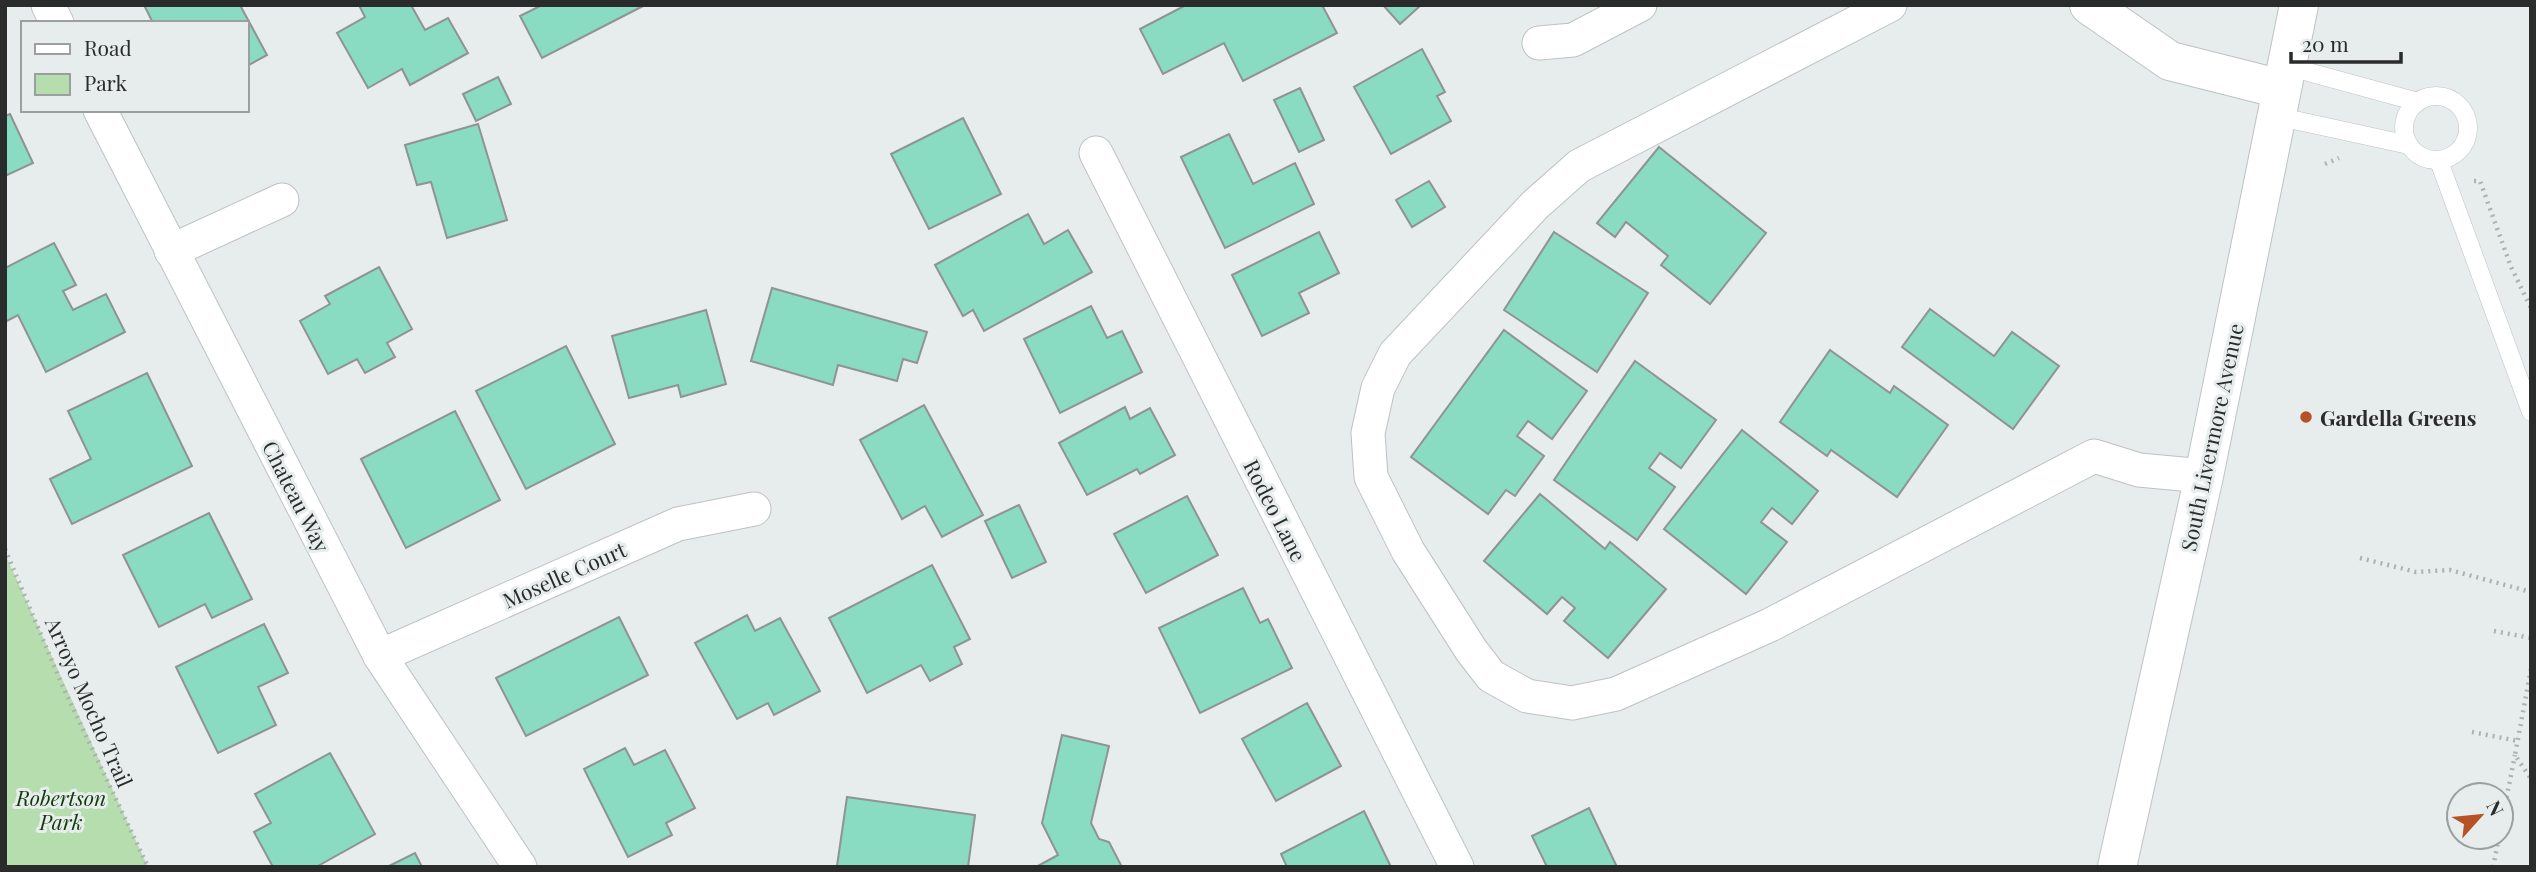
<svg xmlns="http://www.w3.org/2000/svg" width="2536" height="872" font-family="'Playfair Display',serif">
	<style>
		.green { fill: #b6ddae }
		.building { fill: #89dbc2; stroke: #8f9492; stroke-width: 2 }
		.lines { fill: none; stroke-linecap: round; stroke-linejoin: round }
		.lane-casing { stroke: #bec2c3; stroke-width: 19 }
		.street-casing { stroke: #bec2c3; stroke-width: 35 }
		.secondary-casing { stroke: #bec2c3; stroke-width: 40 }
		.path { stroke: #adb1b1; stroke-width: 4.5; stroke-dasharray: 2 5; stroke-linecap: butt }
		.lane { stroke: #fff; stroke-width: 18 }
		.street { stroke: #fff; stroke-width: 33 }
		.secondary { stroke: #fff; stroke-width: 38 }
		.poi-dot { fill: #b75126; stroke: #e7ecec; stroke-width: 2.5 }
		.labels { text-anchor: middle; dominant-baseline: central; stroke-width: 6; stroke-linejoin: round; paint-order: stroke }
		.poi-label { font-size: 21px; font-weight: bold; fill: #2a2c2c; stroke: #e7ecec; text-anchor: start }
		.street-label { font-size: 21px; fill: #2a2c2c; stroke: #e7ecec }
		.park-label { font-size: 21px; font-style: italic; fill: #113c06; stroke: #e7ecec }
	</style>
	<rect width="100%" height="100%" fill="#e7ecec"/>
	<path class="green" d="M 5,554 L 148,867 L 5,867 Z"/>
	<g class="building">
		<path d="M 144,5 L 240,5 L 267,55 L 247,66 L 247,23 L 153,23 Z"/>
		<path d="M 359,5 L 411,5 L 425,30 L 448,18 L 468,53 L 410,85 L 402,69 L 368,88 L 337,33 L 365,17 Z"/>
		<path d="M 542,5 L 645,5 L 542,58 L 520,16 Z"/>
		<path d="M 1186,5 L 1322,5 L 1337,33 L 1243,81 L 1224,43 L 1163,74 L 1140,29 Z"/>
		<path d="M 1383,5 L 1421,5 L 1400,24 Z"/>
		<path d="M 1422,49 L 1445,92 L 1437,96 L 1451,121 L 1391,154 L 1354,87 Z"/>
		<path d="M 498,77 L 511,104 L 476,121 L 463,94 Z"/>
		<path d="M 1300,88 L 1324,140 L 1299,152 L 1274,100 Z"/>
		<path d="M 10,114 L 33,163 L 5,176 L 5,116 Z"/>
		<path d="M 963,118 L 1001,194 L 929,229 L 891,154 Z"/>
		<path d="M 478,124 L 507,220 L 447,238 L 431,182 L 417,185 L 405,145 Z"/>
		<path d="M 1229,134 L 1253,184 L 1295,163 L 1314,204 L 1225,248 L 1181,157 Z"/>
		<path d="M 1659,147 L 1766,233 L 1710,304 L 1661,265 L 1668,256 L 1626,222 L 1615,237 L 1597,223 Z"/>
		<path d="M 1429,181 L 1445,207 L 1412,227 L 1396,200 Z"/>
		<path d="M 1028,214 L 1044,244 L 1068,230 L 1092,272 L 984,331 L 973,310 L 963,316 L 935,265 Z"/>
		<path d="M 1319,232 L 1339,273 L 1299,293 L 1309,313 L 1262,336 L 1232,275 Z"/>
		<path d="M 1554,232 L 1648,293 L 1597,372 L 1504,310 Z"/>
		<path d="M 54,243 L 76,285 L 63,291 L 73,310 L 106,294 L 125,332 L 46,372 L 18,315 L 5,322 L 5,268 Z"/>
		<path d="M 379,267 L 412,329 L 387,343 L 395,357 L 365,373 L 357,359 L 328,374 L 300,321 L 330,304 L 325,296 Z"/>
		<path d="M 772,288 L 927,332 L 917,363 L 903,359 L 897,381 L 838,365 L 833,385 L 751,361 Z"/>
		<path d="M 1091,306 L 1107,338 L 1122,331 L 1142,372 L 1060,413 L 1024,339 Z"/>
		<path d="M 1930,309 L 1994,356 L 2012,332 L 2059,366 L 2013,429 L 1902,347 Z"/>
		<path d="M 706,310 L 726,384 L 681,397 L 678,385 L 629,398 L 612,336 Z"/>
		<path d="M 1504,330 L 1587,391 L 1552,439 L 1528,421 L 1517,436 L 1544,456 L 1515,496 L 1506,490 L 1488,514 L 1411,457 Z"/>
		<path d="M 566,346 L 615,444 L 526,489 L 476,391 Z"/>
		<path d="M 1830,350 L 1890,393 L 1894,386 L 1948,425 L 1897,497 L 1831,450 L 1827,456 L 1780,422 Z"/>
		<path d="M 1635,361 L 1716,420 L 1681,468 L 1660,453 L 1649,468 L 1675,487 L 1637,540 L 1554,480 Z"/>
		<path d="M 147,373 L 192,466 L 72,524 L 50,479 L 91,459 L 68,411 Z"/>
		<path d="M 924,405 L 983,515 L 942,537 L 925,506 L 902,519 L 860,440 Z"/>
		<path d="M 1125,407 L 1130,419 L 1150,408 L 1175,455 L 1140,474 L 1137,469 L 1087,495 L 1059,443 Z"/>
		<path d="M 455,411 L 500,500 L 406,548 L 361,459 Z"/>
		<path d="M 1742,430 L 1818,491 L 1792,524 L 1772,508 L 1761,522 L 1787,542 L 1746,594 L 1664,529 Z"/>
		<path d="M 1540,494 L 1605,549 L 1610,542 L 1666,589 L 1608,658 L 1564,621 L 1575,608 L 1562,597 L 1547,614 L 1484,561 Z"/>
		<path d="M 1187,496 L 1218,555 L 1146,593 L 1114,534 Z"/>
		<path d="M 1019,505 L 1046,562 L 1012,578 L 985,521 Z"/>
		<path d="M 209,513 L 252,599 L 212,618 L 205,604 L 159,627 L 123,555 Z"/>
		<path d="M 932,565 L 970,639 L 954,647 L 962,664 L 930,681 L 921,665 L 867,693 L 829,618 Z"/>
		<path d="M 1243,588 L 1260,623 L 1268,619 L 1292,668 L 1200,713 L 1159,628 Z"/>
		<path d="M 747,615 L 755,631 L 780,618 L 820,691 L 774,715 L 768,703 L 737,719 L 695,643 Z"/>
		<path d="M 619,617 L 648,675 L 526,736 L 496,678 Z"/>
		<path d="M 264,624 L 288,673 L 258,687 L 276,725 L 218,753 L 176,667 Z"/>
		<path d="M 1307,703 L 1341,766 L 1276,801 L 1242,739 Z"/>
		<path d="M 1062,735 L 1109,746 L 1091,823 L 1099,839 L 1109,842 L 1122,867 L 1036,867 L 1058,855 L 1042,823 Z"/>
		<path d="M 625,748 L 634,765 L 665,750 L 695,808 L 666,823 L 672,835 L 628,857 L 584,769 Z"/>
		<path d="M 330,753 L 375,834 L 316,867 L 273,867 L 254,832 L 271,823 L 255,794 Z"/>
		<path d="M 847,797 L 975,815 L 968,867 L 837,866 Z"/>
		<path d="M 1589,808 L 1617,867 L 1547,867 L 1532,836 Z"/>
		<path d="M 1364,811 L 1391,867 L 1287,867 L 1281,854 Z"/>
		<path d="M 415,853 L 422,867 L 387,867 Z"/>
	</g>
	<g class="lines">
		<g class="lane-casing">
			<g id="lane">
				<path d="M 2286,66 L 2418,102"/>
				<circle cx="2436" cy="128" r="32"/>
				<path d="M 2276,116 L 2409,145"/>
				<path d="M 2439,161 L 2531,412"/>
			</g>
		</g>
		<g class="street-casing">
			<g id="street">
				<path d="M 48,5 L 57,23"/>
				<path d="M 1890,5 L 1579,166 L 1535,205 L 1395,354 L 1378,388 L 1368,433 L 1371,477 L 1408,551 L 1471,650 L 1491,676 L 1527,696 L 1572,703 L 1616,694 L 1770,625 L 2094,456 L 2139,470 L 2204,476"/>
				<path d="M 1539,43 L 1573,40 L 1640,5"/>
				<path d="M 100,110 L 380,656 L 520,867"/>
				<path d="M 1096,153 L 1457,867"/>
				<path d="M 171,251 L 282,200"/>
				<path d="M 380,656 L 678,524 L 754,509"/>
			</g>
		</g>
		<g class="secondary-casing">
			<g id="secondary">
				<path d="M 2089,5 L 2170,61 L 2281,89"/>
				<path d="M 2117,867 L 2204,476 L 2299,5"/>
			</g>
		</g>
		<g class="path">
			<path d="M 2325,164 L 2339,158"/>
			<path d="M 2474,181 L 2480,181 L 2511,267 L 2531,308"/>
			<path d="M 5,549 L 63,687 L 148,867"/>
			<path d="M 2360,558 L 2416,572 L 2450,570 L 2531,592"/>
			<path d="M 2494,631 L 2531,638"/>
			<path d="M 2531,669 L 2515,755 L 2531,779"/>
			<path d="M 2472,732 L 2518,741"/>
			<path d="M 2501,825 L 2515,755"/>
			<path d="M 2493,867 L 2499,837"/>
		</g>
		<use href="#lane" class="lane"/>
		<use href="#street" class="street"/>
		<use href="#secondary" class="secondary"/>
	</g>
	<circle class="poi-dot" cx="2306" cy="417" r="7"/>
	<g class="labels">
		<g class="poi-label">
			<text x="2320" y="417">Gardella Greens</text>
		</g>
		<g class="street-label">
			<text transform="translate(2211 437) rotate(-78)">South Livermore Avenue</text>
			<text transform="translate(297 496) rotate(63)">Chateau Way</text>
			<text transform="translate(1276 510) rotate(63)">Rodeo Lane</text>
			<text transform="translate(564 574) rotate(-24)">Moselle Court</text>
			<text transform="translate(90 702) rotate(66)">Arroyo Mocho Trail</text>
		</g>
		<g class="park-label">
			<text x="61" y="797">Robertson<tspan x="61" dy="24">Park</tspan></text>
		</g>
	</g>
	<rect width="2536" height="872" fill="none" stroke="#2a2c2c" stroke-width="14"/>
	<rect x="21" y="21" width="228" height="91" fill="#e7ecec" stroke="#9b9f9f" stroke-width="2"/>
	<rect x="35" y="44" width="35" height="10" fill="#ffffff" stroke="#9b9f9f" stroke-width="2"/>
	<text x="84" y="56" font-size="21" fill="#2a2c2c">Road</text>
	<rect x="35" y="74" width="35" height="21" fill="#b6ddae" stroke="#9b9f9f" stroke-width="2"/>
	<text x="84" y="91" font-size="21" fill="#2a2c2c">Park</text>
	<g transform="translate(2480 816) rotate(63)"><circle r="33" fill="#e7ecec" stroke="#9b9f9f" stroke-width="2"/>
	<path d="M0-5L12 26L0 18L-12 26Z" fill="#b75126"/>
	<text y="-10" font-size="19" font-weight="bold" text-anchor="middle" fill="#2a2c2c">N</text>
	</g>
	<path d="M2291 52v10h110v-10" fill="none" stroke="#2a2c2c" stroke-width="3.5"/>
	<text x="2302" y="52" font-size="21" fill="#2a2c2c" stroke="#e7ecec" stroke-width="5" paint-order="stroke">20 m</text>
</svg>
